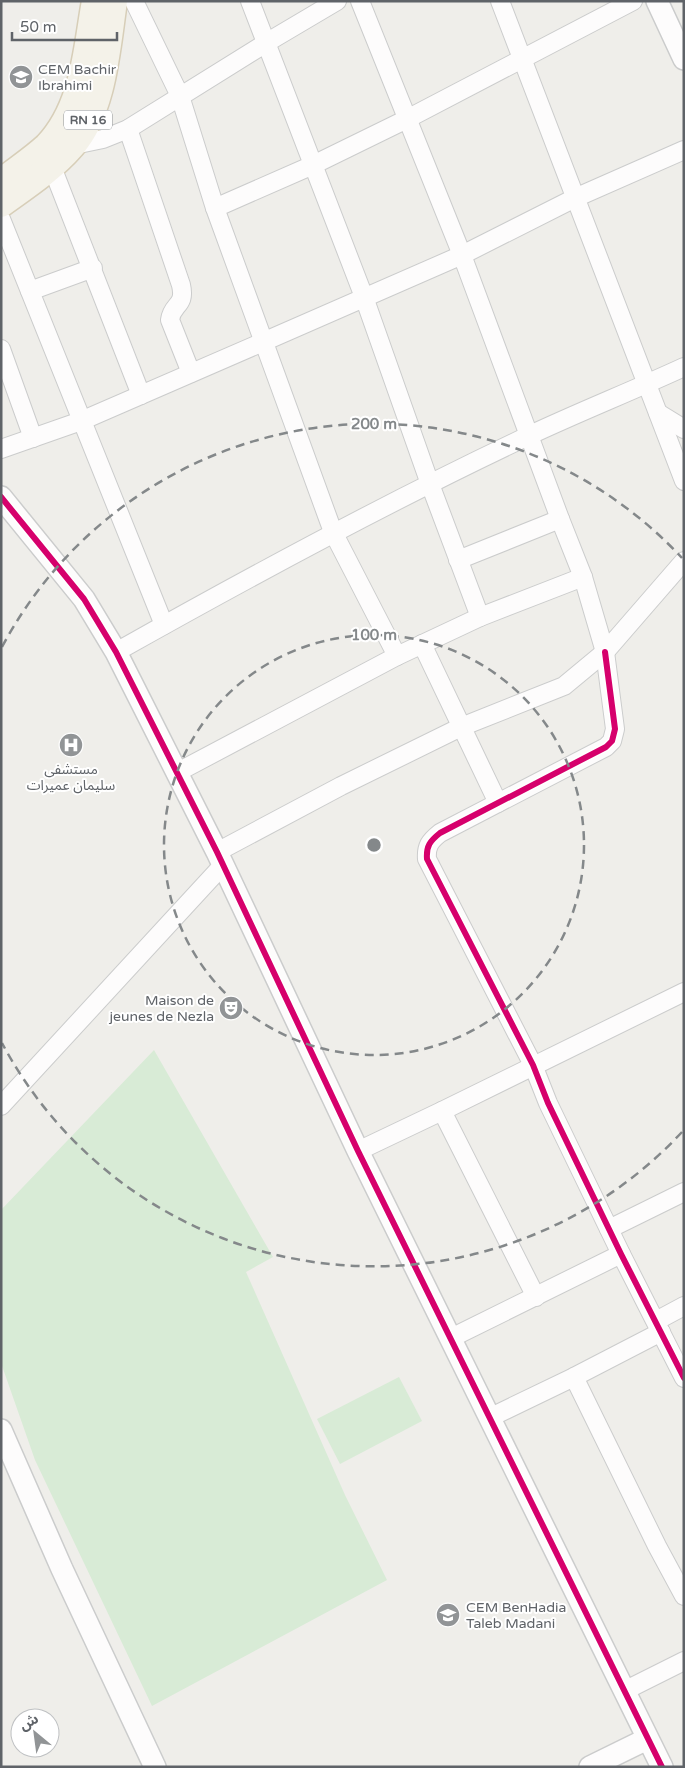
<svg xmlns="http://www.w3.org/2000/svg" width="685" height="1768" font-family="'Varela Round','Noto Sans Arabic',sans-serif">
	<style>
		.green { fill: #d8ebd6 }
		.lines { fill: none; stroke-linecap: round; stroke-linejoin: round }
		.minor-casing { stroke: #cbcccc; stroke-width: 20 }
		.tertiary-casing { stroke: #cbcccc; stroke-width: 24 }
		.primary-casing { stroke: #d7ceb8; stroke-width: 29 }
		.minor { stroke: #fdfcfc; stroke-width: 18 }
		.tertiary { stroke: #fdfcfc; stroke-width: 21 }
		.primary { stroke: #f4f2e9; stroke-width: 26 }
		.cycleway-casing { stroke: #fff; stroke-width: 9 }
		.cycleway { stroke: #d6006c; stroke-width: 6 }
		.ring { fill: none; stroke: #84888a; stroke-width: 2.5; stroke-dasharray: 9 6 }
		.labels { text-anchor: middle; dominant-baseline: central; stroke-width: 4; stroke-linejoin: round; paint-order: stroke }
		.shield { fill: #fff; stroke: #8f9295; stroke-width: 1 }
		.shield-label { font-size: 12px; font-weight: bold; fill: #5f6368 }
		.poi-label { font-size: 14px; fill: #5f6368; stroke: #fff; text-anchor: start }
		.centre { fill: #84888a; stroke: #fff; stroke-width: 2.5 }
		.ring-label { font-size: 15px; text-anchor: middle; font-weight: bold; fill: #84888a; stroke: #fff; stroke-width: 4; stroke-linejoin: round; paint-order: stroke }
	</style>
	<rect width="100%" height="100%" fill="#efeeea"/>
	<g class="green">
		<path d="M 154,1050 L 273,1257 L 246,1272 L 345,1495 L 387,1580 L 152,1706 L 35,1460 L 1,1363 L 1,1210 Z"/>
		<path d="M 399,1377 L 422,1421 L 340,1464 L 317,1419 Z"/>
	</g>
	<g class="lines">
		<g class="minor-casing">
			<g id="minor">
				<path d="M 134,1 L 180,96 L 215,208 L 333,532 L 397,656"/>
				<path d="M 250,1 L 364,297 L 430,484 L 480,617"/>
				<path d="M 360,1 L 462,255 L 560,519 L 583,577 L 605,652 L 684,561"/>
				<path d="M 500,1 L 684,481"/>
				<path d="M 128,129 L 181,285 C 186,307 172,303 170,320 L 191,373"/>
				<path d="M 74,145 L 103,139 L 128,129 L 266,43 L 337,1"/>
				<path d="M 52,167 L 141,395"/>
				<path d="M 215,208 L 313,165 L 407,119 L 633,1"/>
				<path d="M 1,219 L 164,625"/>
				<path d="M 30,291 L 93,268"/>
				<path d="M 1,349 L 33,438"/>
				<path d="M 658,413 L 684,429"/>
				<path d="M 1,449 L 81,421 L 263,342 L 462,255 L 575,198 L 684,150"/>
				<path d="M 458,560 L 560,519"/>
				<path d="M 422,644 L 498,803"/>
				<path d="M 116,652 C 251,576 388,502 528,436 C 579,412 632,391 684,367"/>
				<path d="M 605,652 L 615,729 L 612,741 L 606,747 L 440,833 C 430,841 426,846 427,859 L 533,1065 L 548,1103 L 621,1254 L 684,1378"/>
				<path d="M 176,773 L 397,656 L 480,617 L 583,577"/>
				<path d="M 217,852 L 341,786 L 461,727 L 564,686 L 605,652"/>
				<path d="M 1,1106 L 223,865"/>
				<path d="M 442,1111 L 536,1297"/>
				<path d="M 358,1151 L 442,1111 L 684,992"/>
				<path d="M 609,1229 L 684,1192"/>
				<path d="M 656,1321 L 684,1306"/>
				<path d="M 451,1338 L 621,1254"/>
				<path d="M 574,1377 L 657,1546 L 684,1596"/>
				<path d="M 489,1418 L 574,1377 L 661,1332"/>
				<path d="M 624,1691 L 684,1661"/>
			</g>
		</g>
		<g class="tertiary-casing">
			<g id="tertiary">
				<path d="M 657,1 L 684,59"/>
				<path d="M 1,497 L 84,599 L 116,652 L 217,852 L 358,1151 L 662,1767"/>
				<path d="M 1,1430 L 62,1569 L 155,1767"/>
				<path d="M 590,1767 L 647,1739"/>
			</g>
		</g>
		<g class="primary-casing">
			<g id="primary">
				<path d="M 1,182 C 16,170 33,159 47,146 C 84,107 86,51 95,1"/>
				<path d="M 1,204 C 26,186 52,169 72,146 C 104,110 107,47 114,1"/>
			</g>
		</g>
		<use href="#minor" class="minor"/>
		<use href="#tertiary" class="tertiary"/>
		<use href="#primary" class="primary"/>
		<g class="cycleway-casing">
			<g id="cycleway">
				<path d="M 1,497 L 84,599 L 116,652 L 217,852 L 358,1151 L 662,1767"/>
				<path d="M 605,652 L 615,729 L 612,741 L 606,747 L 440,833 C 430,841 426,846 427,859 L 533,1065 L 548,1103 L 621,1254 L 684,1378"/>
			</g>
		</g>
		<use href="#cycleway" class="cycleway"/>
	</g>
	<g class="ring">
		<circle cx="374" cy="845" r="210"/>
		<path d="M682 1132A421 421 0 0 1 2 1043M2 647A421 421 0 0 1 682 558"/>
	</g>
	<defs>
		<g id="school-disc" transform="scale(1.25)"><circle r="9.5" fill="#919496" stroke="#fff"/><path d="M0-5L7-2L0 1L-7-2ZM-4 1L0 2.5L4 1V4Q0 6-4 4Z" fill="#fff"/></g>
		<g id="hospital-disc" transform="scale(1.25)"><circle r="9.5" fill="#919496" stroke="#fff"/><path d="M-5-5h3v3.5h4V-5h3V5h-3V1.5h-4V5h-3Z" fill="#fff"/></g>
		<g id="theatre-disc" transform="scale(1.25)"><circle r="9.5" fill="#919496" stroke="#fff"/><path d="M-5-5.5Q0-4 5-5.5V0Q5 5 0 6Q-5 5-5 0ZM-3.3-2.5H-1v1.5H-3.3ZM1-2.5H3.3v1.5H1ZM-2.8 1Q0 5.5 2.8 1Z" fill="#fff"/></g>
	</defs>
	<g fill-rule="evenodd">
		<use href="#school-disc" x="21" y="77"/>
		<use href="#hospital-disc" x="71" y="745"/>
		<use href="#theatre-disc" x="231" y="1008"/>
		<use href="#school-disc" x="448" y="1615"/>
	</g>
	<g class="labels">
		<rect class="shield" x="64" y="110.5" width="48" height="19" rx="4"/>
		<g class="shield-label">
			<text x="88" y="120">RN 16</text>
		</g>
		<g class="poi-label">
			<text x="38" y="69">CEM Bachir<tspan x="38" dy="16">Ibrahimi</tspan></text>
			<text x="71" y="769" text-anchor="middle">مستشفى<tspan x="71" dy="16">سليمان عميرات</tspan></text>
			<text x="214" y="1000" text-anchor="end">Maison de<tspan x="214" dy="16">jeunes de Nezla</tspan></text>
			<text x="466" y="1607">CEM BenHadia<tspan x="466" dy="16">Taleb Madani</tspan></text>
		</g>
	</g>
	<circle cx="374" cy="845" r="8" class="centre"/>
	<g class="ring-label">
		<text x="374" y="429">200 m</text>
		<text x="374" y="640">100 m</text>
	</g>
	<rect width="685" height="1768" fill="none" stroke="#5f6368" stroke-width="5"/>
	<g transform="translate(35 1733) rotate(331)"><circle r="24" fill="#ffffff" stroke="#bfc1c3"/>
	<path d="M0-4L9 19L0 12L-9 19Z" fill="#919496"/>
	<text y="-8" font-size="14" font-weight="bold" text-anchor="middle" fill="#5f6368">ش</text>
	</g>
	<path d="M12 32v8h105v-8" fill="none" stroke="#5f6368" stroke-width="2.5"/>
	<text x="20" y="32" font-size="15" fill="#5f6368" stroke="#ffffff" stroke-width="4" paint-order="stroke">50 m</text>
</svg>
